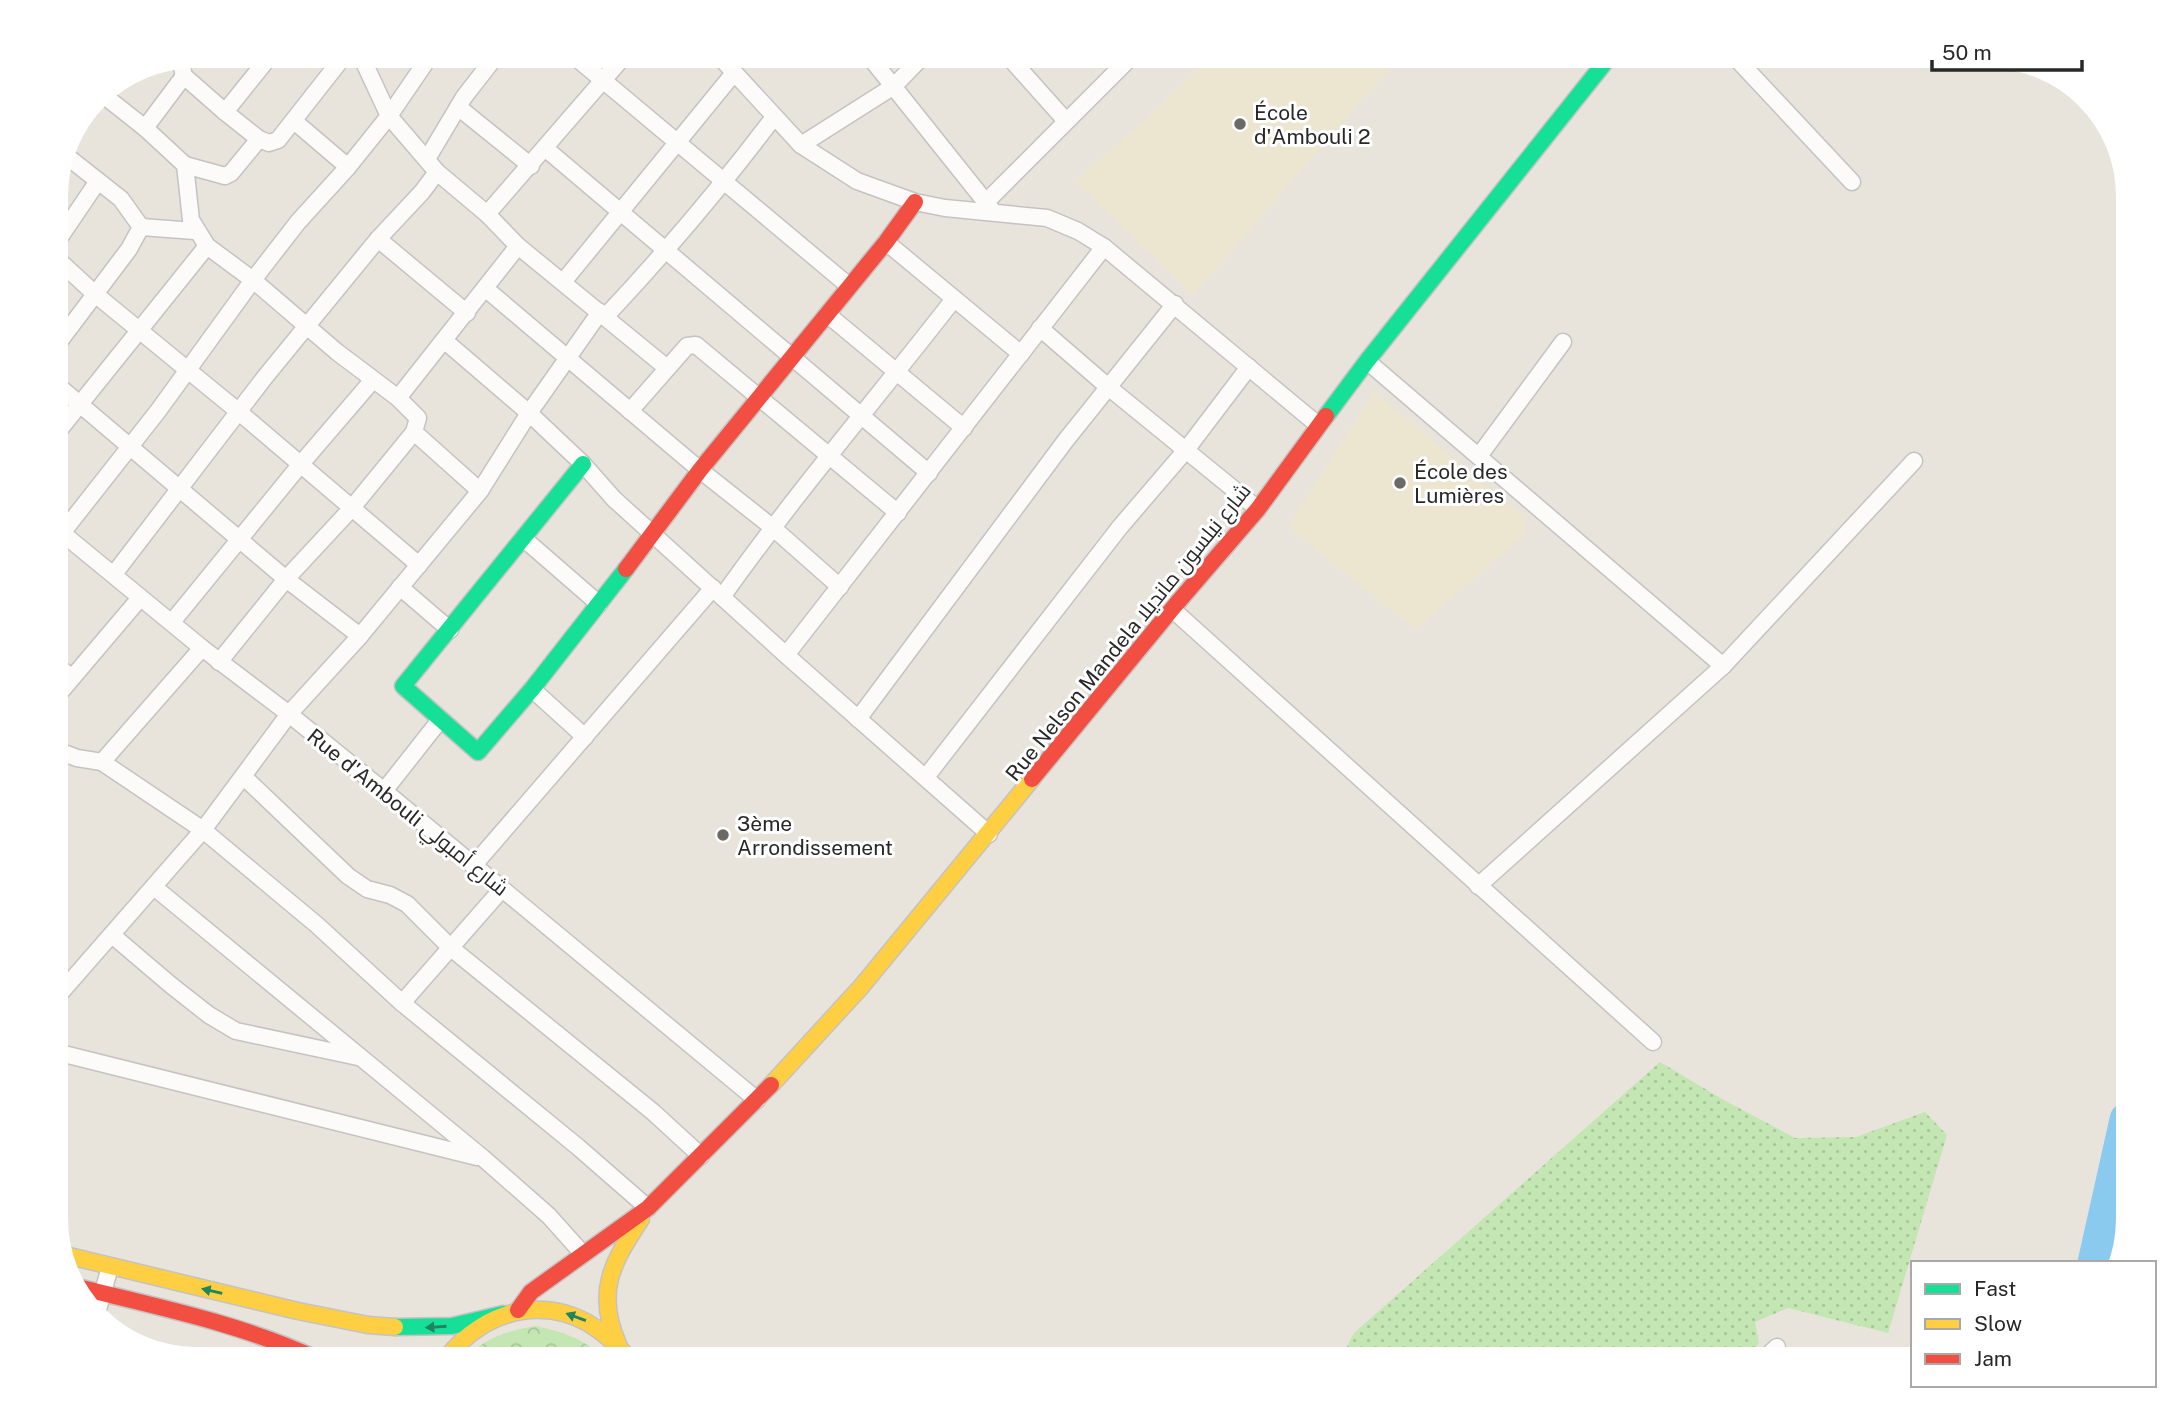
<svg xmlns="http://www.w3.org/2000/svg" width="2184" height="1415" font-family="'Public Sans',Cairo,sans-serif">
	<style>
		.education { fill: #ece5cf }
		.park { fill: url(#park-crowns) }
		.garden { fill: url(#garden-dots) }
		.lines { fill: none; stroke-linecap: round; stroke-linejoin: round }
		.river { stroke: #8acaee; stroke-width: 37 }
		.street-casing { stroke: #c4c3c2; stroke-width: 19 }
		.fast-casing { stroke: #c4c3c2; stroke-width: 19 }
		.slow-casing { stroke: #c4c3c2; stroke-width: 19 }
		.jam-casing { stroke: #c4c3c2; stroke-width: 19 }
		.street { stroke: #fcfbfa; stroke-width: 16 }
		.fast { stroke: #16e098; stroke-width: 16 }
		.slow { stroke: #ffcf43; stroke-width: 16 }
		.jam { stroke: #f24e42; stroke-width: 16 }
		.oneway { fill: #1f8460 }
		.poi-dot { fill: #6b6a67; stroke: #fff; stroke-width: 2.5 }
		.labels { text-anchor: middle; dominant-baseline: central; stroke-width: 6; stroke-linejoin: round; paint-order: stroke }
		.poi-label { font-size: 21px; fill: #282828; stroke: #fff; text-anchor: start }
		.street-label { font-size: 21px; fill: #282828; stroke: #fff }
	</style>
	<defs>
		<pattern id="park-crowns" width="20" height="18" patternUnits="userSpaceOnUse" patternTransform="scale(1.75)"><rect width="20" height="18" fill="#c3e6b2"/><path d="M2 6a3 3 0 1 1 6 0M12 15a3 3 0 1 1 6 0" fill="none" stroke="#a8c599"/></pattern>
		<pattern id="garden-dots" width="8" height="8" patternUnits="userSpaceOnUse" patternTransform="scale(1.75)"><rect width="8" height="8" fill="#c3e6b2"/><path d="M2 2h.1M6 6h.1" fill="none" stroke="#a8c599" stroke-width="1.8" stroke-linecap="round"/></pattern>
	</defs>
	<rect width="100%" height="100%" fill="#e8e4dc"/>
	<g class="education">
		<path d="M 1213,56 L 1380,56 L 1391,67 L 1193,295 L 1076,182 Z"/>
		<path d="M 1374,392 L 1522,515 L 1526,533 L 1416,630 L 1288,527 Z"/>
	</g>
	<path class="park" d="M 536,1326 C 562,1332 585,1338 603,1359 L 465,1359 C 485,1337 507,1331 536,1326 Z"/>
	<path class="garden" d="M 1660,1062 L 1722,1099 L 1795,1138 L 1856,1137 L 1925,1112 L 1947,1135 L 1888,1333 L 1788,1308 L 1755,1322 L 1759,1343 L 1747,1359 L 1340,1359 L 1354,1333 Z"/>
	<g class="lines">
		<path class="river" d="M 2096,1263 L 2128,1120"/>
		<g class="street-casing">
			<g id="street">
				<path d="M 574,56 L 849,286"/>
				<path d="M 719,56 L 801,145 L 857,181 L 915,202 L 945,208 L 1047,218 L 1078,231 L 1104,247 L 1318,425"/>
				<path d="M 869,56 L 992,210"/>
				<path d="M 1008,56 L 1066,121"/>
				<path d="M 1734,56 L 1852,182"/>
				<path d="M 180,59 L 184,76 L 225,112 L 259,139 L 269,143 L 278,140 L 344,56"/>
				<path d="M 102,94 L 145,128 L 185,165 L 191,220 L 207,246 L 253,280 L 337,352 L 398,398 L 418,418 L 414,432 L 351,509 L 286,579 L 219,662"/>
				<path d="M 458,107 L 531,166"/>
				<path d="M 225,112 L 270,56"/>
				<path d="M 294,121 L 348,167"/>
				<path d="M 145,128 L 184,76"/>
				<path d="M 801,145 L 894,86 L 923,56"/>
				<path d="M 546,149 L 929,473"/>
				<path d="M 427,159 L 464,97 L 496,56"/>
				<path d="M 185,165 L 225,176 L 231,173 L 259,139"/>
				<path d="M 437,172 L 487,214 L 518,246 L 667,368"/>
				<path d="M 986,202 L 1132,56"/>
				<path d="M 487,214 L 624,56"/>
				<path d="M 141,227 L 195,231"/>
				<path d="M 378,239 L 467,313"/>
				<path d="M 886,242 L 1021,354"/>
				<path d="M 56,243 L 98,181"/>
				<path d="M 56,258 L 95,294 L 239,412 L 419,565"/>
				<path d="M 563,282 L 734,73"/>
				<path d="M 486,289 L 700,470 L 772,527 L 840,587"/>
				<path d="M 827,314 L 964,428"/>
				<path d="M 606,316 C 666,252 721,187 774,117"/>
				<path d="M 1040,328 L 1107,386 L 1258,509"/>
				<path d="M 445,341 L 529,413 L 583,464 L 614,499 L 786,655 L 989,834"/>
				<path d="M 56,346 L 129,249 L 141,227 L 121,199 L 64,154"/>
				<path d="M 1367,361 L 1723,666"/>
				<path d="M 56,384 L 286,579 L 360,636"/>
				<path d="M 398,398 L 518,246"/>
				<path d="M 630,411 L 687,346 L 696,345 L 898,513"/>
				<path d="M 414,432 L 480,491"/>
				<path d="M 56,434 L 207,246"/>
				<path d="M 1479,456 L 1563,342"/>
				<path d="M 56,528 L 202,648 L 289,714 L 384,791 L 757,1100"/>
				<path d="M 62,533 L 158,411 L 253,280 L 298,222 L 348,167 L 389,116 L 430,56"/>
				<path d="M 523,538 L 599,604"/>
				<path d="M 114,574 L 265,377 L 378,239 L 422,192 L 437,172 L 389,116 L 361,56"/>
				<path d="M 400,587 L 450,630"/>
				<path d="M 722,597 C 795,494 877,398 954,299"/>
				<path d="M 1172,609 L 1653,1042"/>
				<path d="M 172,622 L 300,465 L 372,381"/>
				<path d="M 786,655 L 1104,247"/>
				<path d="M 56,665 L 72,678"/>
				<path d="M 532,689 L 585,737"/>
				<path d="M 56,697 L 140,598"/>
				<path d="M 858,719 L 1066,440 L 1175,304"/>
				<path d="M 56,750 L 77,758 L 102,762 L 203,830 L 317,925 L 402,1003 L 578,1147 L 648,1208"/>
				<path d="M 102,762 L 202,648"/>
				<path d="M 244,777 L 348,876 L 367,889 L 390,895 L 407,904 L 451,948 L 653,1112 L 701,1156"/>
				<path d="M 926,777 L 1120,527 L 1186,450 L 1249,367"/>
				<path d="M 384,791 L 440,720"/>
				<path d="M 473,866 L 713,588"/>
				<path d="M 1478,886 L 1723,666 L 1914,461"/>
				<path d="M 154,887 L 483,1158 L 549,1216 L 583,1254"/>
				<path d="M 112,935 L 172,986 L 209,1015 L 236,1031 L 358,1057"/>
				<path d="M 56,998 L 203,830 L 289,714 L 360,636 L 480,491 L 529,413 L 600,312"/>
				<path d="M 402,1003 L 502,889"/>
				<path d="M 56,1052 L 477,1157"/>
				<path d="M 97,1313 L 110,1267"/>
				<path d="M 1764,1359 L 1777,1347"/>
			</g>
		</g>
		<g class="fast-casing">
			<g id="fast">
				<path d="M 1326,416 L 1367,361 L 1610,56"/>
				<path d="M 583,464 L 403,686 L 478,752 L 532,689 L 626,569"/>
				<path d="M 395,1327 L 452,1326 L 503,1314"/>
				<path d="M 626,1355 L 634,1359"/>
			</g>
		</g>
		<g class="slow-casing">
			<g id="slow">
				<path d="M 771,1085 L 861,987 L 1032,779"/>
				<path d="M 65,1255 L 298,1311 L 368,1325 L 395,1327"/>
				<path d="M 618,1344 C 595,1292 612,1263 641,1219"/>
				<path d="M 446,1359 C 484,1307 555,1291 606,1336 C 614,1343 622,1349 628,1359"/>
			</g>
		</g>
		<g class="jam-casing">
			<g id="jam">
				<path d="M 626,569 L 700,470 L 886,242 L 915,202"/>
				<path d="M 1032,779 L 1172,609 L 1258,509 L 1326,416"/>
				<path d="M 74,1286 C 157,1307 239,1323 317,1359"/>
				<path d="M 518,1310 L 531,1292 L 648,1208 L 771,1085"/>
			</g>
		</g>
		<use href="#street" class="street"/>
		<use href="#fast" class="fast"/>
		<use href="#slow" class="slow"/>
		<use href="#jam" class="jam"/>
	</g>
	<defs><path id="oneway-solid" d="M-6-.8H1V-3.2L6.5 0L1 3.2V.8H-6Z" transform="scale(1.75)"/></defs>
	<g class="oneway">
		<use href="#oneway-solid" transform="translate(212 1291) rotate(-167)"/>
		<use href="#oneway-solid" transform="translate(576 1317) rotate(-160)"/>
		<use href="#oneway-solid" transform="translate(436 1327) rotate(176)"/>
	</g>
	<g class="poi-dot">
		<circle cx="1240" cy="124" r="7"/>
		<circle cx="1400" cy="483" r="7"/>
		<circle cx="723" cy="835" r="7"/>
	</g>
	<g class="labels">
		<g class="poi-label">
			<text x="1254" y="112">École<tspan x="1254" dy="24">d'Ambouli 2</tspan></text>
			<text x="1414" y="471">École des<tspan x="1414" dy="24">Lumières</tspan></text>
			<text x="737" y="823">3ème<tspan x="737" dy="24">Arrondissement</tspan></text>
		</g>
		<g class="street-label">
			<text transform="translate(1128 632) rotate(-51)">Rue Nelson Mandela شارع نيلسون مانديلا</text>
			<text transform="translate(408 812) rotate(39)">Rue d'Ambouli شارع أمبولي</text>
		</g>
	</g>
	<path d="M0 0H2184V1415H0ZM196 68H1988A128 128 0 0 1 2116 196V1219A128 128 0 0 1 1988 1347H196A128 128 0 0 1 68 1219V196A128 128 0 0 1 196 68Z" fill="#fff" fill-rule="evenodd"/>
	<rect x="1911" y="1261" width="245" height="126" fill="#ffffff" stroke="#a9a9a9" stroke-width="2"/>
	<rect x="1925" y="1284" width="35" height="10" fill="#16e098" stroke="#a9a9a9" stroke-width="2"/>
	<text x="1974" y="1296" font-size="21" fill="#282828">Fast</text>
	<rect x="1925" y="1319" width="35" height="10" fill="#ffcf43" stroke="#a9a9a9" stroke-width="2"/>
	<text x="1974" y="1331" font-size="21" fill="#282828">Slow</text>
	<rect x="1925" y="1354" width="35" height="10" fill="#f24e42" stroke="#a9a9a9" stroke-width="2"/>
	<text x="1974" y="1366" font-size="21" fill="#282828">Jam</text>
	<path d="M1932 60v10h150v-10" fill="none" stroke="#282828" stroke-width="3.5"/>
	<text x="1942" y="60" font-size="21" fill="#282828" stroke="#ffffff" stroke-width="5" paint-order="stroke">50 m</text>
</svg>
